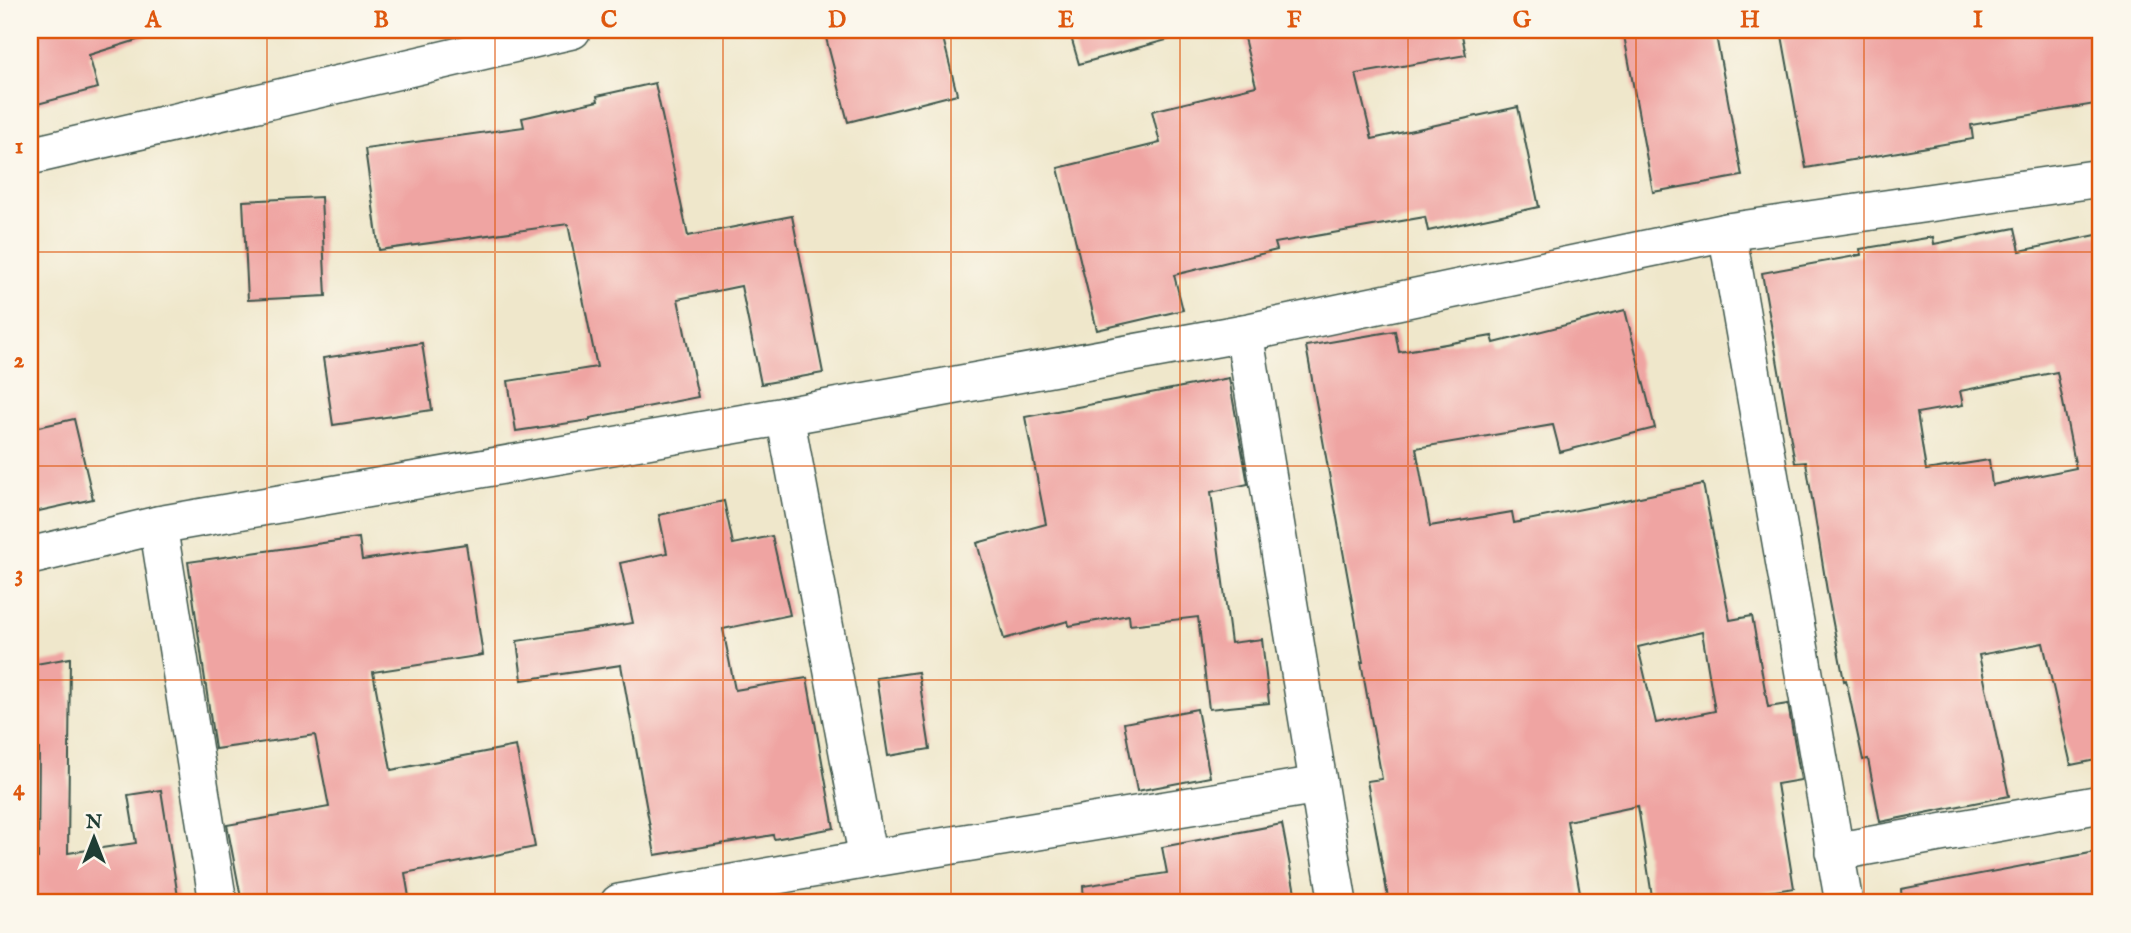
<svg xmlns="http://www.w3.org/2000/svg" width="2131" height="933" font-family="'IM FELL English',serif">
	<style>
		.building { fill: #efa4a2; fill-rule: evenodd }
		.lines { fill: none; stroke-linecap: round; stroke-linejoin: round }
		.street-casing { stroke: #3e564b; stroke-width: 40 }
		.street { stroke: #fff; stroke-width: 37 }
		.grid { fill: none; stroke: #de580e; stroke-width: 2; stroke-opacity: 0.55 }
		.neatline { fill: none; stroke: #de580e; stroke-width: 2.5 }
		.grid-label { font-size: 23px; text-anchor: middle; font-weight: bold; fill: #de580e }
	</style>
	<rect width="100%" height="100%" fill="#fbf7ec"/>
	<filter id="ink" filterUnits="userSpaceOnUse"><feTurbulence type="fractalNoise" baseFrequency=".0143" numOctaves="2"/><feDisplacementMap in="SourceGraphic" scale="14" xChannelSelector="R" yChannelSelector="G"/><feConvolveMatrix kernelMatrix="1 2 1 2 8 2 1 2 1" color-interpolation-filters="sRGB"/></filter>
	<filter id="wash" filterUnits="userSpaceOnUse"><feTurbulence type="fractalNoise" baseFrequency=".00686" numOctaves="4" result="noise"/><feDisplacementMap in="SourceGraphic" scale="28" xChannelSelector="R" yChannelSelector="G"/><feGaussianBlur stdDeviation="1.57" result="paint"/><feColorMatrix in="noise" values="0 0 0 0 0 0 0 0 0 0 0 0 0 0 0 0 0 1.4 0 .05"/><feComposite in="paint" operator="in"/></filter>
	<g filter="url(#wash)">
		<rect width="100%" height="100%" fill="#efe7cb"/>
		<g id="blocks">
			<g class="building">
				<path d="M 30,30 L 146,30 L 147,37 L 89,55 L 98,88 L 30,106 Z"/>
				<path d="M 843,30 L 941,30 L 957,94 L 848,122 L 825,34 Z"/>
				<path d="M 1069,30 L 1168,30 L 1170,39 L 1079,64 Z"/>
				<path d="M 1242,30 L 1461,30 L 1466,55 L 1356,74 L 1372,139 L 1518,107 L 1539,207 L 1428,231 L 1425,217 L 1275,243 L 1277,250 L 1174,275 L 1183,310 L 1097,330 L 1058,168 L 1160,143 L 1152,111 L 1256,86 Z"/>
				<path d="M 1623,30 L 1715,30 L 1742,176 L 1653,192 Z"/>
				<path d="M 1781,30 L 2101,30 L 2101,103 L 1971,125 L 1973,139 L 1806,168 Z"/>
				<path d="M 655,83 L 688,236 L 792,216 L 823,373 L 761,384 L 741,286 L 678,299 L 698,397 L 590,418 L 590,420 L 516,431 L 508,381 L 597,367 L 568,224 L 379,250 L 365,149 L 524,127 L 522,118 L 598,101 L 597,96 Z"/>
				<path d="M 321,197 L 326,296 L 248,300 L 243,201 Z"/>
				<path d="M 2015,228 L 2020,251 L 2101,234 L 2101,759 L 2071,765 L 2043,643 L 1979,655 L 2009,796 L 1880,822 L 1868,759 L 1863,760 L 1846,680 L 1844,681 L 1828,597 L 1806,462 L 1795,463 L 1762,273 L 1861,255 L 1860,249 L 1933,237 L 1934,244 ZM 2057,372 L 2076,468 L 1992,485 L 1989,460 L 1926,470 L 1917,413 L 1963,405 L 1960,391 Z"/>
				<path d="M 1625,310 L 1655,428 L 1560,452 L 1553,425 L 1416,448 L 1430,526 L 1512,512 L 1514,523 L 1703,484 L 1730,620 L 1752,616 L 1768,707 L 1788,704 L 1801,780 L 1777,784 L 1794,888 L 1696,903 L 1653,903 L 1638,806 L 1567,821 L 1582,903 L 1389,903 L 1367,781 L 1382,779 L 1361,662 L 1363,662 L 1306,346 L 1395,331 L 1399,352 L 1492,336 L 1494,343 ZM 1702,632 L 1715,711 L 1656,723 L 1638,647 Z"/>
				<path d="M 422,343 L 432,410 L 333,425 L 323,358 Z"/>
				<path d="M 1229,378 L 1248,484 L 1211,492 L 1231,643 L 1262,639 L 1269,703 L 1209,709 L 1198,617 L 1130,625 L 1129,615 L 1069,626 L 1068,621 L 1004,639 L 977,543 L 1046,524 L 1025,417 Z"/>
				<path d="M 74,419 L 93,499 L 30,513 L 30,429 Z"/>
				<path d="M 724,501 L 733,544 L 772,536 L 790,615 L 723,629 L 735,690 L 807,678 L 834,828 L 774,839 L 773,835 L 655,855 L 621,665 L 522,680 L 517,641 L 633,623 L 620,563 L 667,553 L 659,515 Z"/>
				<path d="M 359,538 L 362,560 L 466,544 L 483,655 L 373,672 L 391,770 L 516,746 L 535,847 L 405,873 L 410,903 L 242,903 L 227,825 L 329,807 L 315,735 L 215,749 L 188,562 Z"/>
				<path d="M 70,658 L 68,853 L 136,843 L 128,795 L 161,790 L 179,903 L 30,903 L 30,859 L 38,858 L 39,749 L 30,751 L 30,665 Z"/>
				<path d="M 918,672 L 930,749 L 888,756 L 876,678 Z"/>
				<path d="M 1197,709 L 1210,777 L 1137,791 L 1124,723 Z"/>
				<path d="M 1282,824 L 1297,903 L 1084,903 L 1083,886 L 1167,873 L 1162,847 Z"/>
				<path d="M 2101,851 L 2101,903 L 1902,903 L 1901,889 Z"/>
			</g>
		</g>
	</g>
	<g filter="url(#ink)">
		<use href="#blocks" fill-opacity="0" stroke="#3e564b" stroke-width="2"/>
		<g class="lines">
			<g class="street-casing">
				<g id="street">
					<path d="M 30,156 L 572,30"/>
					<path d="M 1727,232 L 1844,903"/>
					<path d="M 1244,333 L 1338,903"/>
					<path d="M 785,416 L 868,859"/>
					<path d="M 158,525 L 218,903"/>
					<path d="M 30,556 L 158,525 L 785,416 L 1244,333 L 1727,232 L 2101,178"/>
					<path d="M 1834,852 L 2101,804"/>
					<path d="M 619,903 L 868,859 L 1318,785"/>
				</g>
			</g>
			<use href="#street" class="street"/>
		</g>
	</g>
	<path class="grid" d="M 267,30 L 267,903M 495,30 L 495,903M 723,30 L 723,903M 951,30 L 951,903M 1180,30 L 1180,903M 1408,30 L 1408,903M 1636,30 L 1636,903M 1864,30 L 1864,903M 30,252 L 2101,252M 30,466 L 2101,466M 30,680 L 2101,680"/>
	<rect width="2131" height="933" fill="none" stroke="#fbf7ec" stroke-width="77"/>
	<g transform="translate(94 838)" stroke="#fbf7ec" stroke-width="5" paint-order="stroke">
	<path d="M0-5L12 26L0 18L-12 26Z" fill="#1f3d34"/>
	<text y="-10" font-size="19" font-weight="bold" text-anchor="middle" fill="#1f3d34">N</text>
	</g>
	<rect x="38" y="38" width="2054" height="856" class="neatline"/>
	<g class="grid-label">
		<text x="153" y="27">A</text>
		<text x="381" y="27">B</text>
		<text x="609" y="27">C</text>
		<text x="837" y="27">D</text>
		<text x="1066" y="27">E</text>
		<text x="1294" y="27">F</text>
		<text x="1522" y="27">G</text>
		<text x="1750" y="27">H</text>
		<text x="1978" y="27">I</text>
		<text x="19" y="153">1</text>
		<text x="19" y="367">2</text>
		<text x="19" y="581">3</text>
		<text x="19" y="795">4</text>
	</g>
</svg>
